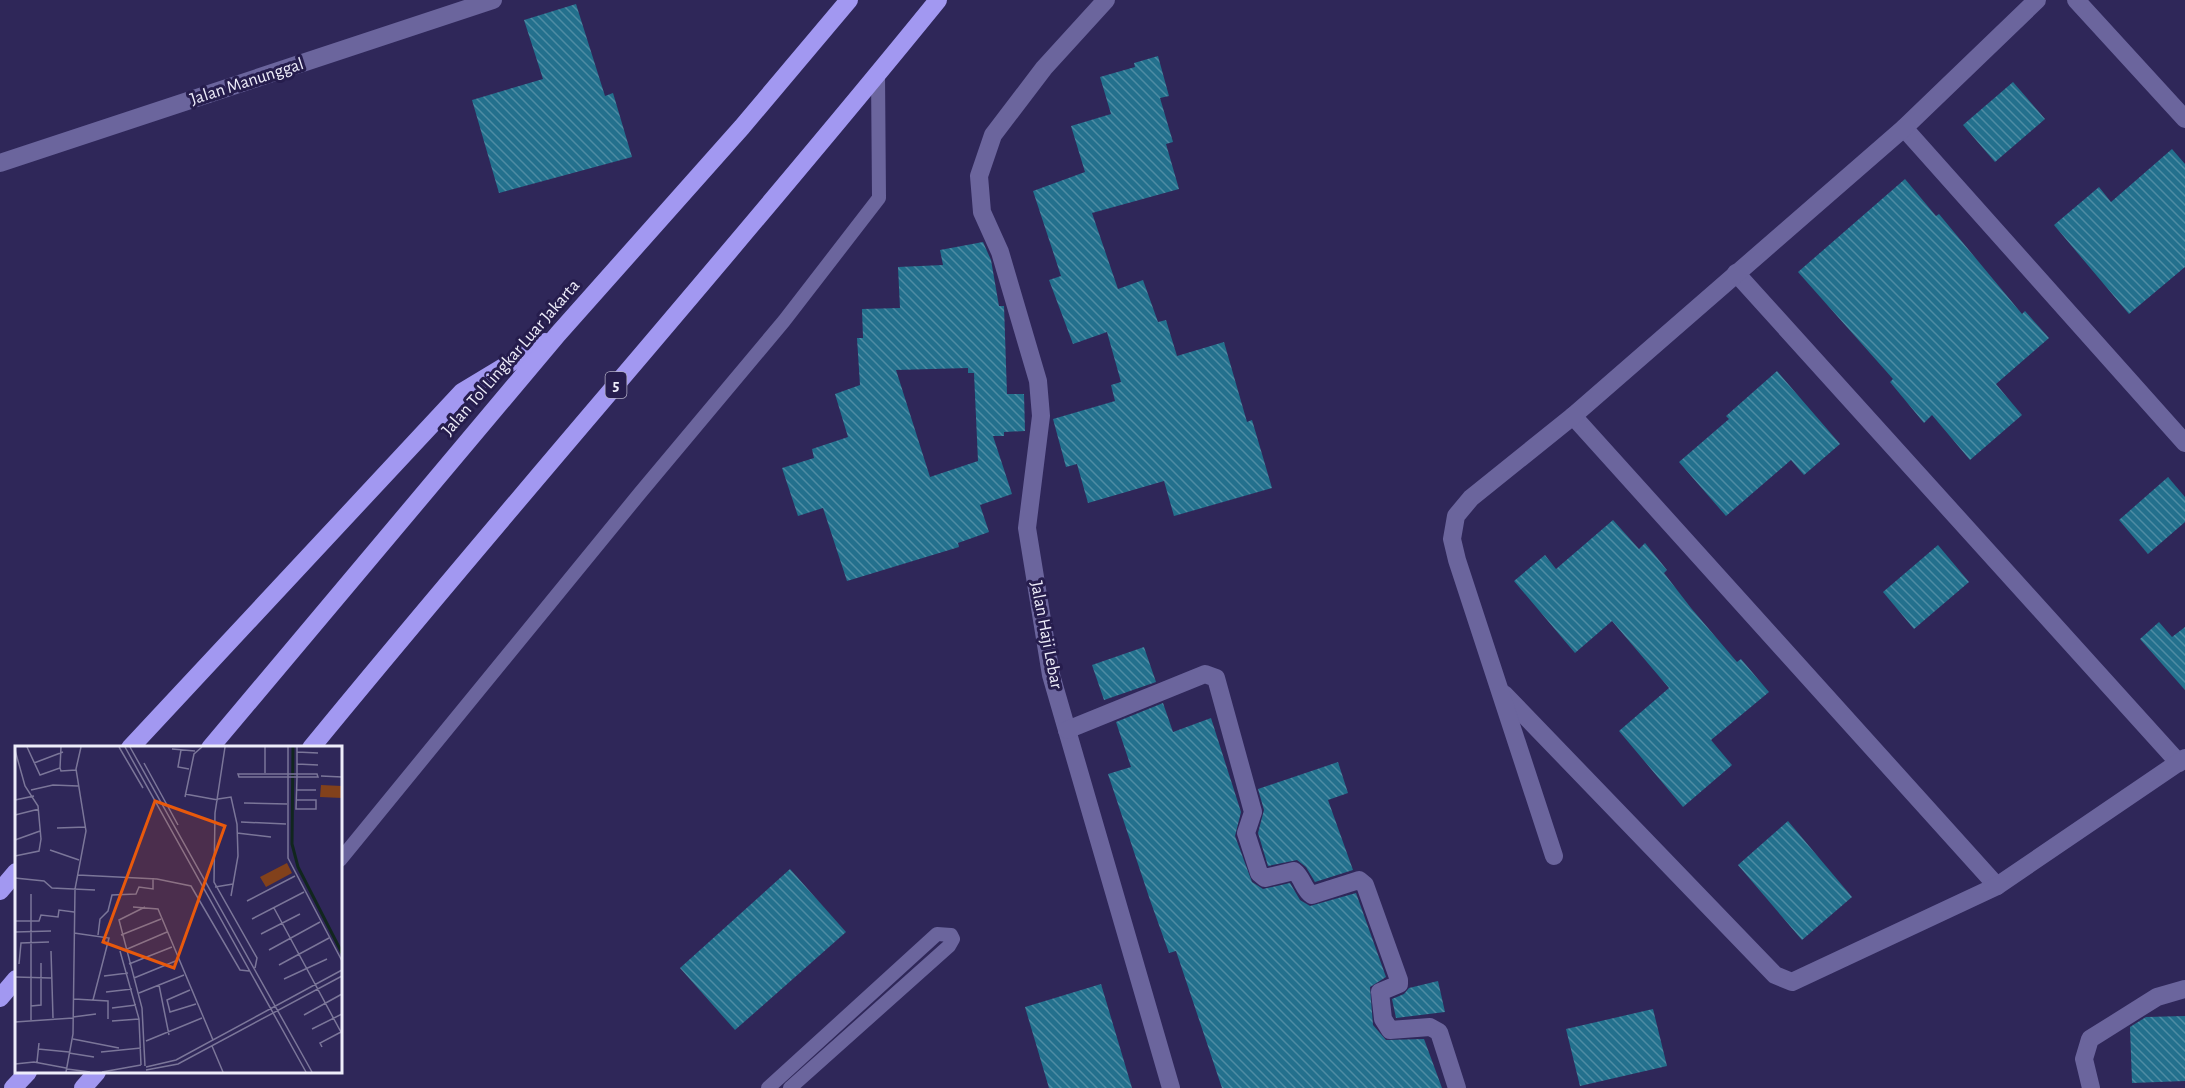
<svg xmlns="http://www.w3.org/2000/svg" width="2185" height="1088" font-family="'Alegreya Sans',sans-serif">
	<style>
		.building { fill: url(#building-back-hatch); fill-rule: evenodd }
		.lines { fill: none; stroke-linecap: round; stroke-linejoin: round }
		.lane { stroke: #6b659d; stroke-width: 14 }
		.street { stroke: #6b659d; stroke-width: 18 }
		.highway { stroke: #a298f1; stroke-width: 18 }
		.labels { text-anchor: middle; dominant-baseline: central; stroke-width: 6; stroke-linejoin: round; paint-order: stroke }
		.shield { fill: #261d4d; stroke: #b2afc6; stroke-width: 1.5 }
		.shield-label { font-size: 16px; font-weight: bold; fill: #eeedfa }
		.street-label { font-size: 18px; fill: #eeedfa; stroke: #261d4d }
		.inset-river { fill: none; stroke: #11261e; stroke-width: 3 }
		.inset-road { fill: none; stroke: #7b7699; stroke-width: 1.5 }
		.view { fill: #e8590c; fill-opacity: 0.15; stroke: #e8590c; stroke-width: 3 }
		.inset-edge { fill: none; stroke: #eeedfa; stroke-width: 3 }
	</style>
	<defs>
		<pattern id="building-back-hatch" width="6" height="6" patternUnits="userSpaceOnUse" patternTransform="scale(1.5)"><rect width="6" height="6" fill="#23708d"/><path d="M-1 5l2 2M0 0l6 6M5-1l2 2" fill="none" stroke="#4e8ca4"/></pattern>
	</defs>
	<rect width="100%" height="100%" fill="#2f2759"/>
	<g class="building">
		<path d="M 576,4 L 605,96 L 613,93 L 632,157 L 499,193 L 472,100 L 543,79 L 524,20 Z"/>
		<path d="M 1158,56 L 1169,96 L 1160,98 L 1173,142 L 1166,144 L 1179,189 L 1092,213 L 1118,289 L 1143,280 L 1158,322 L 1166,320 L 1177,356 L 1224,342 L 1247,422 L 1252,420 L 1272,488 L 1174,516 L 1164,481 L 1088,503 L 1077,464 L 1066,467 L 1053,419 L 1115,401 L 1111,385 L 1121,382 L 1107,332 L 1073,344 L 1049,280 L 1061,276 L 1033,191 L 1085,172 L 1071,126 L 1111,114 L 1100,77 L 1135,67 L 1134,63 Z"/>
		<path d="M 2013,82 L 2045,119 L 1995,162 L 1963,125 Z"/>
		<path d="M 2172,149 L 2185,164 L 2185,267 L 2129,314 L 2054,225 L 2099,187 L 2111,202 Z"/>
		<path d="M 1905,179 L 1936,216 L 1939,214 L 2022,314 L 2025,311 L 2049,338 L 1996,384 L 2022,415 L 1970,460 L 1932,415 L 1924,423 L 1890,382 L 1893,379 L 1798,272 Z"/>
		<path d="M 983,242 L 991,260 L 999,306 L 1004,306 L 1007,394 L 1024,394 L 1025,431 L 1004,432 L 1004,436 L 993,436 L 1012,494 L 980,505 L 989,532 L 958,543 L 959,547 L 847,581 L 823,508 L 798,516 L 782,468 L 814,458 L 812,449 L 848,437 L 835,394 L 860,385 L 857,338 L 863,338 L 862,309 L 900,308 L 898,267 L 943,265 L 940,250 ZM 968,368 L 968,373 L 974,373 L 978,461 L 930,477 L 896,370 Z"/>
		<path d="M 1777,371 L 1840,444 L 1804,475 L 1791,460 L 1726,516 L 1679,462 L 1729,419 L 1726,416 Z"/>
		<path d="M 2168,477 L 2185,497 L 2185,522 L 2148,554 L 2119,520 Z"/>
		<path d="M 1613,520 L 1639,549 L 1645,543 L 1667,570 L 1664,573 L 1691,608 L 1737,662 L 1741,659 L 1769,692 L 1711,740 L 1732,765 L 1683,807 L 1619,731 L 1669,688 L 1612,621 L 1575,653 L 1514,581 L 1545,555 L 1556,569 Z"/>
		<path d="M 1938,545 L 1969,582 L 1914,629 L 1883,592 Z"/>
		<path d="M 2159,622 L 2172,637 L 2185,627 L 2185,690 L 2140,639 Z"/>
		<path d="M 1144,647 L 1156,682 L 1104,700 L 1092,665 Z"/>
		<path d="M 1163,703 L 1173,732 L 1211,718 L 1241,812 L 1235,836 L 1252,882 L 1263,889 L 1290,883 L 1300,900 L 1310,906 L 1356,893 L 1386,977 L 1370,987 L 1373,1025 L 1386,1040 L 1424,1039 L 1442,1088 L 1222,1088 L 1176,951 L 1169,953 L 1150,900 L 1108,774 L 1131,767 L 1116,722 Z"/>
		<path d="M 1338,762 L 1348,793 L 1328,800 L 1353,870 L 1315,882 L 1306,867 L 1297,860 L 1268,866 L 1258,833 L 1264,810 L 1258,789 Z"/>
		<path d="M 1788,821 L 1852,897 L 1802,940 L 1738,865 Z"/>
		<path d="M 790,869 L 846,932 L 735,1030 L 680,968 Z"/>
		<path d="M 1438,981 L 1445,1012 L 1396,1018 L 1392,999 L 1404,994 L 1409,988 Z"/>
		<path d="M 1101,984 L 1132,1088 L 1049,1088 L 1025,1007 Z"/>
		<path d="M 1653,1009 L 1667,1066 L 1580,1086 L 1566,1029 Z"/>
		<path d="M 2185,1016 L 2185,1081 L 2132,1083 L 2130,1027 L 2146,1017 Z"/>
	</g>
	<g class="lines">
		<g class="lane">
			<path d="M 340,860 L 640,493 L 784,321 L 879,198 L 878,74"/>
			<path d="M 768,1088 L 937,934 L 951,935 L 953,939 L 949,946 L 790,1088"/>
		</g>
		<g class="street">
			<path d="M 1106,0 L 1044,68 L 993,135 L 979,176 L 982,212 L 1000,252 L 1038,381 L 1041,416 L 1027,528 L 1051,675 L 1171,1088"/>
			<path d="M 2076,0 L 2185,119"/>
			<path d="M 1904,128 L 2185,443"/>
			<path d="M 0,163 L 493,0"/>
			<path d="M 1736,273 L 2179,763"/>
			<path d="M 1573,416 L 1997,886"/>
			<path d="M 1504,694 L 1775,975 L 1792,982 L 1997,886 L 2185,758"/>
			<path d="M 1067,730 L 1205,674 L 1216,678 L 1253,812 L 1246,833 L 1259,873 L 1265,878 L 1294,871 C 1303,878 1303,889 1312,895 L 1359,880 L 1365,885 L 1399,980 L 1399,984 L 1380,992 L 1383,1019 L 1390,1030 L 1430,1027 L 1439,1032 L 1457,1088"/>
			<path d="M 1554,856 L 1457,560 L 1452,539 L 1456,516 L 1471,498 L 1573,416 L 1904,128 L 2037,0"/>
			<path d="M 2091,1088 L 2084,1059 L 2090,1039 L 2157,997 L 2185,989"/>
		</g>
		<g class="highway">
			<path d="M 130,748 L 462,392 L 545,342"/>
			<path d="M 210,748 L 558,334 L 742,127 L 849,0"/>
			<path d="M 311,748 C 517,496 733,253 938,0"/>
			<path d="M 0,891 L 16,872"/>
			<path d="M 0,998 L 16,979"/>
			<path d="M 13,1088 L 28,1072"/>
			<path d="M 83,1088 L 97,1072"/>
		</g>
	</g>
	<g class="labels">
		<rect class="shield" x="605.5" y="372" width="21" height="26" rx="4.5"/>
		<g class="shield-label">
			<text x="616" y="385">5</text>
		</g>
		<g class="street-label">
			<text transform="translate(247 82) rotate(-18)">Jalan Manunggal</text>
			<text transform="translate(511 358) rotate(-49)">Jalan Tol Lingkar Luar Jakarta</text>
			<text transform="translate(1046 635) rotate(79)">Jalan Haji Lebar</text>
		</g>
	</g>
	<g transform="translate(15 746)">
		<rect width="327" height="327" fill="#2f2759"/>
		<path d="M 306,39 L 327,40 L 327,52 L 305,51 ZM 272,117 L 277,127 L 251,141 L 245,131 Z" fill="#82411b"/>
		<path class="inset-river" d="M 278,1 L 277,98 L 283,121 L 327,207"/>
		<path class="inset-road" d="M 12,1 L 25,29 L 45,22 L 46,1M 104,1 L 128,42M 110,1 L 291,326M 115,1 L 297,326M 210,1 L 200,67 L 199,136 L 242,212 L 240,222M 273,1 L 273,112 L 327,215M 157,3 L 180,5M 0,4 L 10,40 L 23,60 L 26,93 L 24,105 L 0,110M 166,4 L 163,21 L 174,23M 282,6 L 303,7M 19,17 L 48,6M 129,17 L 163,79M 282,18 L 303,19M 45,22 L 46,25 L 61,24M 250,27 L 250,1M 223,28 L 302,28 L 303,31 L 224,31 ZM 306,30 L 327,31M 16,44 L 38,39 L 63,40M 282,44 L 301,44M 170,48 L 203,54M 170,51 L 179,8 L 187,1M 203,53 L 216,51 L 222,78 L 223,110 L 216,150M 0,54 L 19,50M 282,54 L 301,54 L 301,63 L 281,63 L 282,31 L 282,1M 229,57 L 272,58M 0,69 L 24,63M 226,76 L 271,78M 42,82 L 71,81M 222,87 L 256,91M 0,94 L 25,85M 35,104 L 64,114M 63,129 L 142,133 L 176,140 L 225,224 L 234,225M 0,132 L 29,135 L 37,142 L 80,144M 200,141 L 218,138M 16,148 L 16,274M 232,155 L 280,130M 118,161 L 143,163 L 198,294M 130,161 L 104,174 L 127,262 L 130,320M 259,162 L 327,288M 237,173 L 289,146M 0,175 L 24,175 L 26,169 L 43,171 L 44,164 L 59,166M 0,186 L 36,185M 59,187 L 94,192 L 78,254M 246,188 L 285,168M 83,189 L 85,173 L 93,165 L 97,149 L 121,148 L 124,141 L 138,143 L 138,132M 106,189 L 146,173M 110,204 L 152,186M 254,204 L 305,176M 36,205 L 38,272M 105,205 L 124,273 L 126,319M 4,218 L 6,197 L 34,196M 114,218 L 157,201M 264,219 L 314,192M 89,230 L 113,227M 0,231 L 36,232M 119,232 L 163,214M 269,233 L 312,213M 144,239 L 154,289M 175,244 L 152,254 L 155,266 L 181,258M 91,246 L 117,243M 124,247 L 169,229M 59,253 L 93,255 L 93,273M 16,260 L 26,259 L 26,217M 97,262 L 121,259M 289,269 L 327,248M 58,271 L 81,268M 97,275 L 124,273M 0,276 L 58,272M 297,283 L 327,268M 58,293 L 104,302M 131,295 L 187,272M 197,300 L 208,326M 307,301 L 305,297 L 326,286M 23,303 L 54,306M 86,306 L 126,302M 54,307 L 79,311M 22,316 L 24,297M 0,318 L 19,316 L 51,322M 131,321 L 161,314 L 327,224M 52,323 L 75,326M 131,324 L 163,318 L 327,230M 51,326 L 58,288 L 60,143 L 71,85 L 61,23 L 66,1M 87,326 L 126,319"/>
		<path class="view" d="M 140,55 L 210,80 L 159,222 L 88,196 Z"/>
		<rect width="327" height="327" class="inset-edge"/>
	</g>
</svg>
